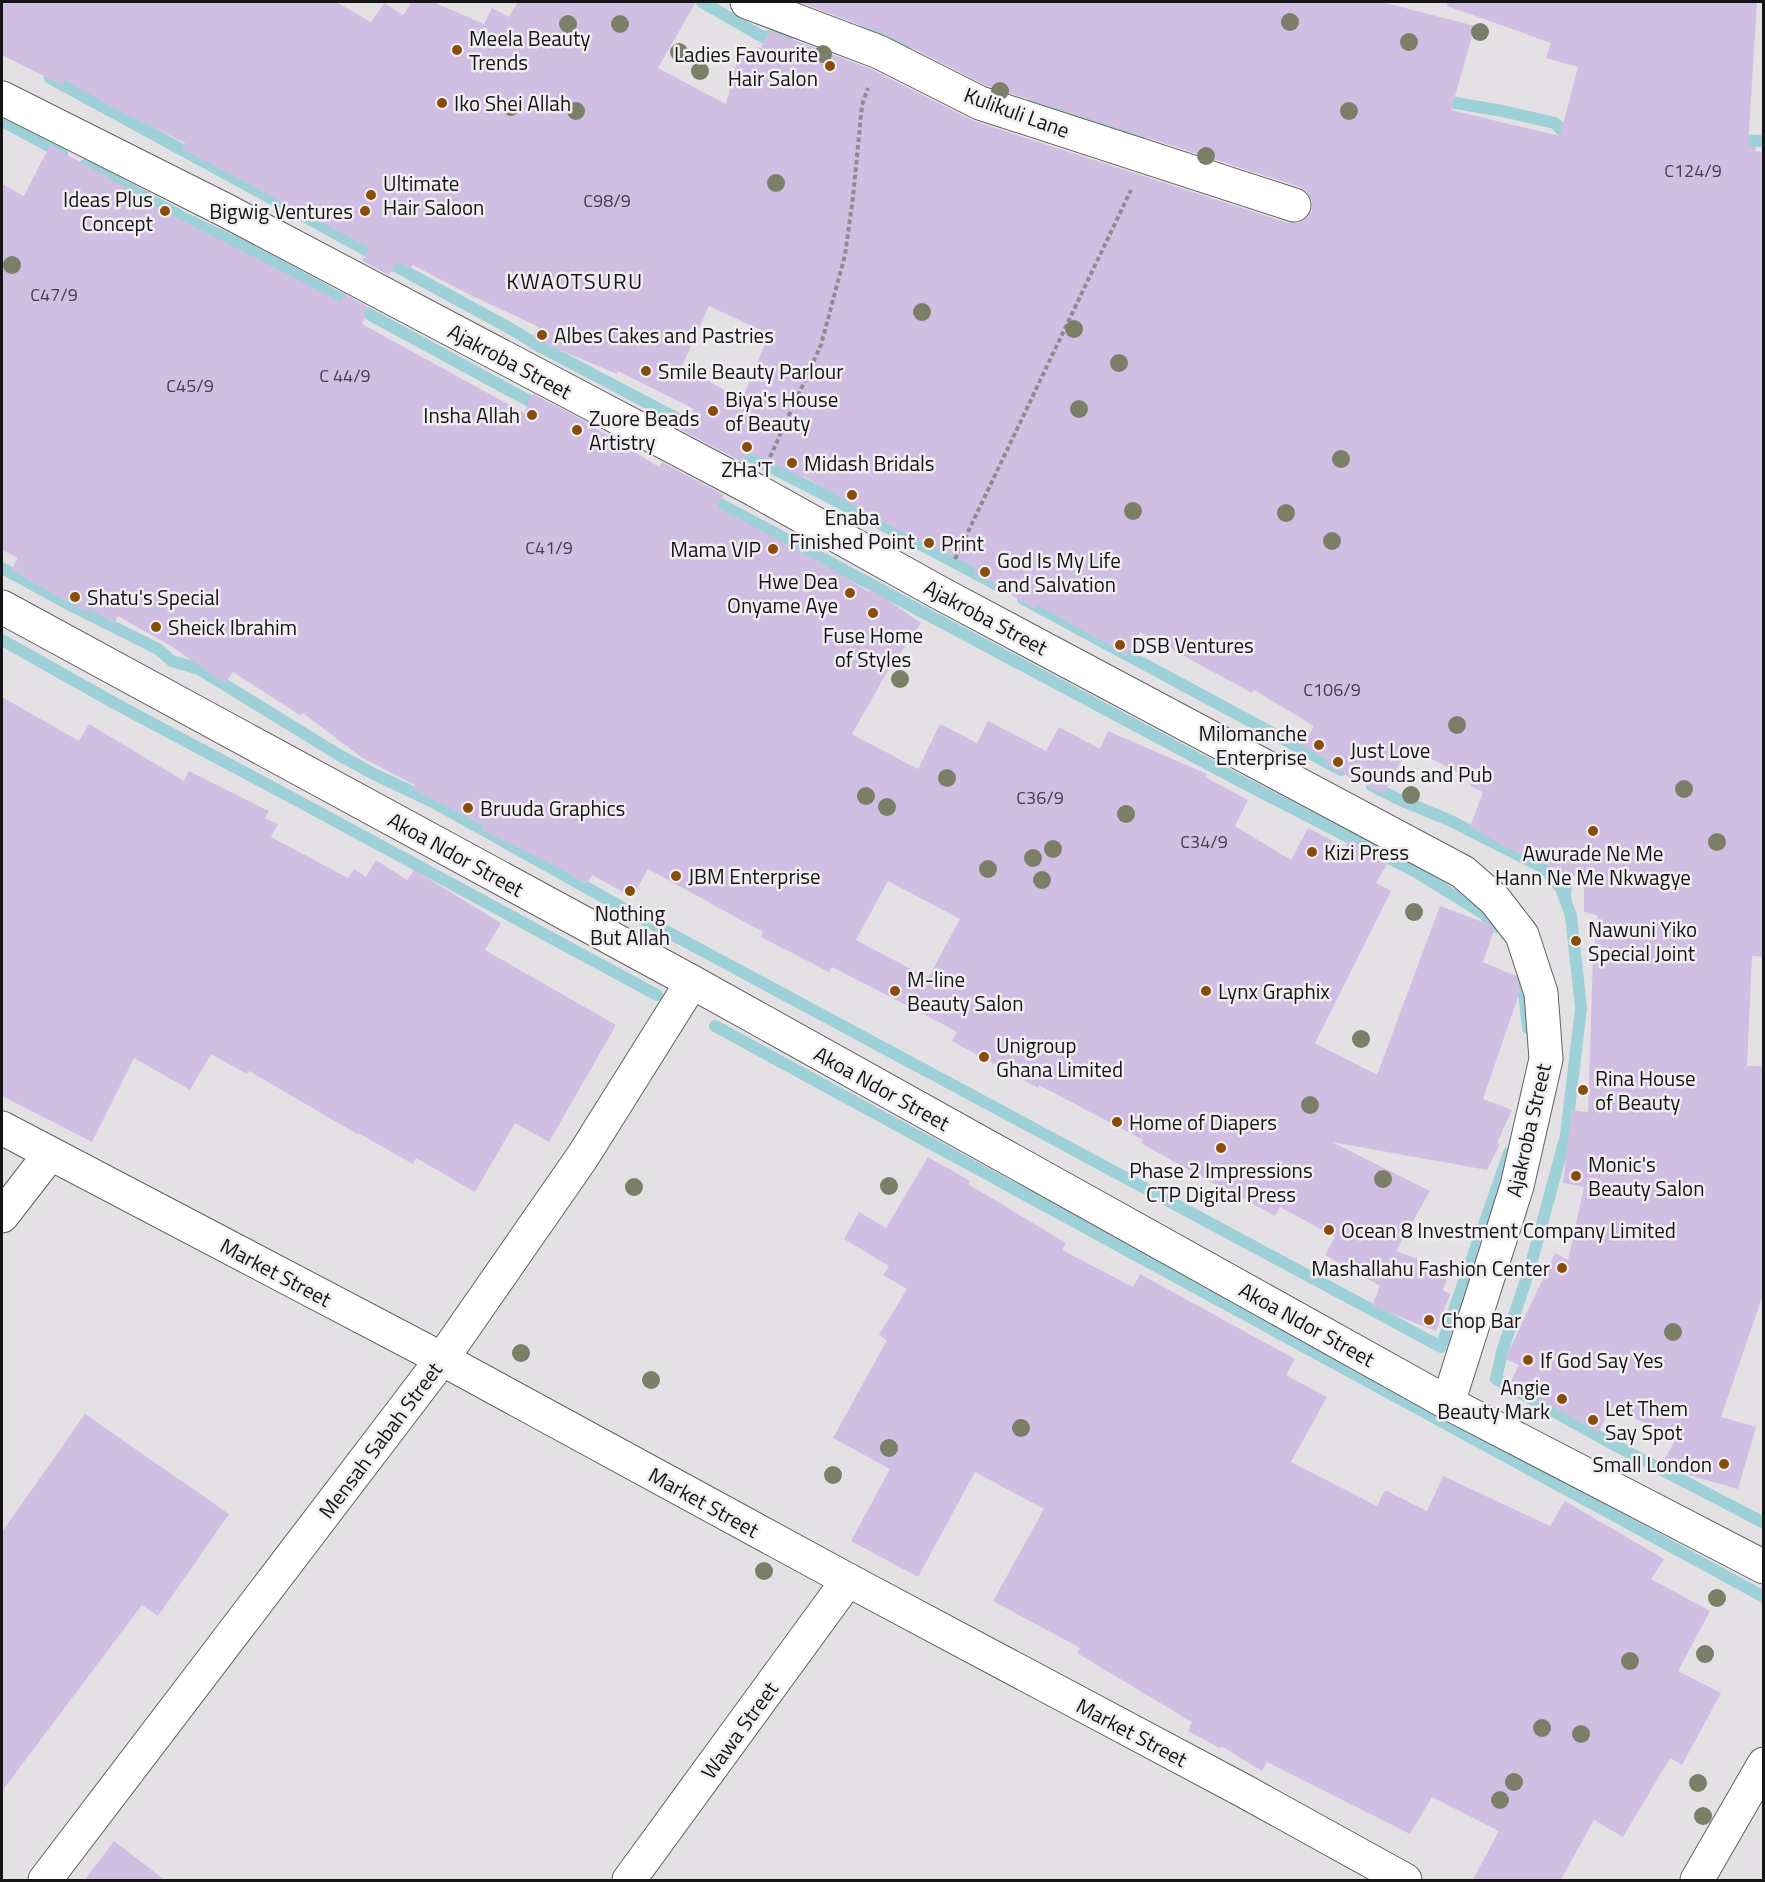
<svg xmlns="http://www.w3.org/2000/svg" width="1765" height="1882" font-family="'Titillium Web',sans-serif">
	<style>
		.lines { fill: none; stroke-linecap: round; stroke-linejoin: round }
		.stream { stroke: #9ed1d7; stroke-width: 12 }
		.building { fill: #d1bfe3; fill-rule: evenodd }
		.minor-casing { stroke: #636164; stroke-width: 35 }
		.path { stroke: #8e8b8e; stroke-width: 4; stroke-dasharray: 4.5 3; stroke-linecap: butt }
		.minor { stroke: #fff; stroke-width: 33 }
		.tree { fill: #7c7f68 }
		.poi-dot { fill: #894d0b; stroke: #f1eef2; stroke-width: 2 }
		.labels { text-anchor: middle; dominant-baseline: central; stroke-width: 5; stroke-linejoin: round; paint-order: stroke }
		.number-label { font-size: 18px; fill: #454049 }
		.poi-label { font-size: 21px; fill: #161516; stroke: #f1eef2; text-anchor: start }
		.street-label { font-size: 21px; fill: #161516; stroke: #f1eef2 }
		.neighbourhood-label { font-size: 22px; letter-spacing: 1.5px; fill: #161516; stroke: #f1eef2 }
	</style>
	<rect width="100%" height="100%" fill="#e4e1e5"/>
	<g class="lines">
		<g class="stream">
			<path d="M 702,2 L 763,37 L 800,32"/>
			<path d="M 862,31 L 889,36 L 907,51"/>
			<path d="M 50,78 L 513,330 L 537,345 L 699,430"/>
			<path d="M 1439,100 L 1502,111 L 1555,123 L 1566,135 L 1574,136"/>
			<path d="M 1033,104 L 1065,113 L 1140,138"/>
			<path d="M 2,121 L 62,153"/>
			<path d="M 1732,140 L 1764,141"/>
			<path d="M 85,165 L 188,220 L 247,248 L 544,409"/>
			<path d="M 733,448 C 821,493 910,538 997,585"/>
			<path d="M 705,496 L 1234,778 L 1416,872 L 1484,914 L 1497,927"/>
			<path d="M 2,568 L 72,606 L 158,649 L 172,661 L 199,669 L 339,755 L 374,774 L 433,802 L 634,914 L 1441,1347 L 1509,1153"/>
			<path d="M 1023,599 L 1341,770"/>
			<path d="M 2,640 L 116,704 L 300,802 L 657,995"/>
			<path d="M 1372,786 L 1398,799 L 1451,821 L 1544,868 L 1561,888 L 1571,916 L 1581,1008 L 1566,1135 L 1530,1268 L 1502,1352 L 1496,1379 L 1607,1441 L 1764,1523"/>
			<path d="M 1565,898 L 1568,858"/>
			<path d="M 1522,976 L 1528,1028"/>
			<path d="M 715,1026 L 1764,1597"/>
		</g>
	</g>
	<g class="building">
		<path d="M 2,2 L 336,2 L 371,22 L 384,3 L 403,15 L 412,2 L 433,2 L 484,24 L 492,8 L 509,17 L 518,2 L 696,2 L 658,68 L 726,104 L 739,54 L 754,58 L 756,47 L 761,48 L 770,31 L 871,69 L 974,121 L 1288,223 L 1297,223 L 1307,218 L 1312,210 L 1312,201 L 1308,193 L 1300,187 L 987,86 L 887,35 L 799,2 L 1382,2 L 1475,26 L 1451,110 L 1560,136 L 1578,67 L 1546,58 L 1551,43 L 1447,6 L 1448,2 L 1757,2 L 1748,146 L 1756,147 L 1755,151 L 1764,152 L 1764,957 L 1752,956 L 1747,1066 L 1764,1066 L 1764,1292 L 1721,1417 L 1756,1427 L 1738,1489 L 1660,1467 L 1676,1439 L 1613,1407 L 1598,1432 L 1548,1404 L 1532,1398 L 1533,1395 L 1510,1383 L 1519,1365 L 1505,1359 L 1555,1253 L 1568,1260 L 1584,1187 L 1563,1183 L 1572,1110 L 1588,1112 L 1593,956 L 1598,916 L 1584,912 L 1584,880 L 1509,849 L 1470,827 L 1483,792 L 1470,786 L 1473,780 L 1408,747 L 1384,794 L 1326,765 L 1328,760 L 1303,747 L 1314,726 L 1254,690 L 1252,693 L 1140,632 L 1127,655 L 1037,605 L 1035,609 L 974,572 L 976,568 L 861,511 L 862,510 L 803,476 L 801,478 L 786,469 L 748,452 L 742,462 L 681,430 L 694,409 L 618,371 L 617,374 L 532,338 L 539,327 L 468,294 L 413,265 L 410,269 L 398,262 L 389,275 L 362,261 L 370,248 L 182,149 L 185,143 L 119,111 L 65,80 L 62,85 L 2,55 ZM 709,306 L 769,334 L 742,400 L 682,366 Z"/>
		<path d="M 50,145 L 130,190 L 129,193 L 341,302 L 345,294 L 368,307 L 363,313 L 366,315 L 362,324 L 524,413 L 533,394 L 583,420 L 659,467 L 662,462 L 724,495 L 717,507 L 818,561 L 869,592 L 871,589 L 921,623 L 886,674 L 852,734 L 918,769 L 940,724 L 977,743 L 988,721 L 1046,751 L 1059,727 L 1100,749 L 1108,731 L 1207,774 L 1205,777 L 1248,800 L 1235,826 L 1291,860 L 1308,828 L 1345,847 L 1349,839 L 1376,853 L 1374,857 L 1387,864 L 1376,883 L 1391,891 L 1315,1043 L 1377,1075 L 1440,906 L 1491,925 L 1494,930 L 1483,962 L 1516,976 L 1520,991 L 1483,1099 L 1512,1110 L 1497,1143 L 1500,1144 L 1487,1170 L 1332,1142 L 1430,1191 L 1396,1251 L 1450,1271 L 1443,1290 L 1450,1294 L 1436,1331 L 1372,1306 L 1380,1286 L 1325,1255 L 1335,1237 L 1280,1207 L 1275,1216 L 1240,1197 L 1239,1198 L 1141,1143 L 1143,1140 L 1039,1085 L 1038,1088 L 952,1041 L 957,1032 L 939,1022 L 832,967 L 829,972 L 761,937 L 763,932 L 648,869 L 632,897 L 592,875 L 586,884 L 563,870 L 482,830 L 484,826 L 413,789 L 415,785 L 361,757 L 303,713 L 301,716 L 233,672 L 225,684 L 171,646 L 118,616 L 115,623 L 88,609 L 86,612 L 11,570 L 18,558 L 2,550 L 2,184 L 24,196 ZM 888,881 L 960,919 L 928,978 L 856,940 Z"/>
		<path d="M 2,697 L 79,741 L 89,724 L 184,781 L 189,771 L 269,811 L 265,818 L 278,824 L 271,837 L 348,878 L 354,869 L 366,877 L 376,860 L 407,880 L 414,870 L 501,923 L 485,950 L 616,1025 L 549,1142 L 515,1123 L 475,1192 L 416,1158 L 413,1164 L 358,1133 L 357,1134 L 249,1071 L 247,1074 L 211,1054 L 190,1090 L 134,1058 L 92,1142 L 2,1096 Z"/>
		<path d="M 928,1157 L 970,1181 L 968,1184 L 1066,1243 L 1062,1250 L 1133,1287 L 1140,1274 L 1295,1359 L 1286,1375 L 1327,1397 L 1291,1462 L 1377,1506 L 1385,1490 L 1427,1511 L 1443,1476 L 1550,1526 L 1565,1501 L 1664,1559 L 1651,1579 L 1710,1611 L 1678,1671 L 1721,1693 L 1682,1765 L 1670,1758 L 1623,1837 L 1594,1820 L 1560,1881 L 1472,1881 L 1499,1831 L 1432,1797 L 1410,1834 L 1267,1762 L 1262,1771 L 1221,1746 L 1220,1748 L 1188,1731 L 1192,1722 L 1077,1653 L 1080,1648 L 993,1601 L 1044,1509 L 975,1472 L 918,1577 L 851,1541 L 890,1469 L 833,1438 L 887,1340 L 879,1335 L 907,1289 L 883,1275 L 889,1266 L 844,1239 L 859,1212 L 886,1228 Z"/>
		<path d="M 85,1414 L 229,1514 L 158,1616 L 142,1605 L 2,1791 L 2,1532 Z"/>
		<path d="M 114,1841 L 166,1881 L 84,1881 Z"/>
	</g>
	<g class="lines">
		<g class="minor-casing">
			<g id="minor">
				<path d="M 747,2 L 879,52 L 980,103 L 1294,205"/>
				<path d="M 2,98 L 225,210 L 755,490 L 938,592 L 1463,872 L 1495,900 L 1522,935 L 1541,993 L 1546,1059 L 1517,1186 L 1448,1403"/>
				<path d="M 2,607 L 692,982 L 1448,1403 L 1764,1567"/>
				<path d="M 2,1128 L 442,1359 L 848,1580 L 1244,1791 L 1405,1880"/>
				<path d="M 2,1216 L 50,1154"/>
				<path d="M 45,1880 L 442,1359 L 583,1156 L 692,982"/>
				<path d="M 629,1880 L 848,1580"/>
				<path d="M 1697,1880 L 1764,1764"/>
			</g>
		</g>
		<g class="path">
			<path d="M 770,457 L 821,345 L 845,255 L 853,197 L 862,105 L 868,88"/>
			<path d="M 955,559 L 1131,190"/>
		</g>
		<use href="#minor" class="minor"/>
	</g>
	<g class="tree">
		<circle cx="1290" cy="22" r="9"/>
		<circle cx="568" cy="24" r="9"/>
		<circle cx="620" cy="24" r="9"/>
		<circle cx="1480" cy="32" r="9"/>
		<circle cx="1409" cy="42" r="9"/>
		<circle cx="679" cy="52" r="9"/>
		<circle cx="823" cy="54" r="9"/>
		<circle cx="700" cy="71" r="9"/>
		<circle cx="1000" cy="91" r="9"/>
		<circle cx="511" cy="107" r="9"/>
		<circle cx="576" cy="111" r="9"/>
		<circle cx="1349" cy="111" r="9"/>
		<circle cx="1206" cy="156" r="9"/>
		<circle cx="776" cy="183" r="9"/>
		<circle cx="12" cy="265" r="9"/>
		<circle cx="922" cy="312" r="9"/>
		<circle cx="1074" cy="329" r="9"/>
		<circle cx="1119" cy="363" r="9"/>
		<circle cx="1079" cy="409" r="9"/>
		<circle cx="1341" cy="459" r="9"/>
		<circle cx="1133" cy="511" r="9"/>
		<circle cx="1286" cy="513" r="9"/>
		<circle cx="1332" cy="541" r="9"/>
		<circle cx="900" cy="679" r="9"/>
		<circle cx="1457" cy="725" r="9"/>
		<circle cx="947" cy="778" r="9"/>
		<circle cx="1684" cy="789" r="9"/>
		<circle cx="1411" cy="795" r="9"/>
		<circle cx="866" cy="796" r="9"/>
		<circle cx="887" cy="807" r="9"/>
		<circle cx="1126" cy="814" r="9"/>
		<circle cx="1717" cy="842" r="9"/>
		<circle cx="1053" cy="849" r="9"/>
		<circle cx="1033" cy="858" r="9"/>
		<circle cx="988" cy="869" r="9"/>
		<circle cx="1042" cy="880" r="9"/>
		<circle cx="1414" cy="912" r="9"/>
		<circle cx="1361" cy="1039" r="9"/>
		<circle cx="1310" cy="1105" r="9"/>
		<circle cx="1383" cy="1179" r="9"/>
		<circle cx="889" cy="1186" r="9"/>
		<circle cx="634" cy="1187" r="9"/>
		<circle cx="1673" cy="1332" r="9"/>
		<circle cx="521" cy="1353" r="9"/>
		<circle cx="651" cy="1380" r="9"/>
		<circle cx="1021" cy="1428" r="9"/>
		<circle cx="889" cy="1448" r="9"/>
		<circle cx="833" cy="1475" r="9"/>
		<circle cx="764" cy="1571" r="9"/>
		<circle cx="1717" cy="1598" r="9"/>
		<circle cx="1705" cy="1654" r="9"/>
		<circle cx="1630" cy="1661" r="9"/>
		<circle cx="1542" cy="1728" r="9"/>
		<circle cx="1581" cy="1734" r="9"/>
		<circle cx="1514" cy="1782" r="9"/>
		<circle cx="1698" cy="1783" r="9"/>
		<circle cx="1500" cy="1800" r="9"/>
		<circle cx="1703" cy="1816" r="9"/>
	</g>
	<g class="poi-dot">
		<circle cx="457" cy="50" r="6"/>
		<circle cx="830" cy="66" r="6"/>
		<circle cx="442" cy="103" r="6"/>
		<circle cx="371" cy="195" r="6"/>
		<circle cx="165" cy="211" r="6"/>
		<circle cx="365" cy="211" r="6"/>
		<circle cx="542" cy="335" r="6"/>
		<circle cx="646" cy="371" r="6"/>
		<circle cx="713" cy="411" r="6"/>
		<circle cx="532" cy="415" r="6"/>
		<circle cx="577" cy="430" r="6"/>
		<circle cx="747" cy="447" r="6"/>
		<circle cx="792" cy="463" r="6"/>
		<circle cx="852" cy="495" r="6"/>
		<circle cx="929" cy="543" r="6"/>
		<circle cx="773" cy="549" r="6"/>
		<circle cx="985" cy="572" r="6"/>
		<circle cx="850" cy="593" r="6"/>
		<circle cx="75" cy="597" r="6"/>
		<circle cx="873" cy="613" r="6"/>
		<circle cx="156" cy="627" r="6"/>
		<circle cx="1120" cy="645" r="6"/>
		<circle cx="1319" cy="745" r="6"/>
		<circle cx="1338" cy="762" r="6"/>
		<circle cx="468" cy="808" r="6"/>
		<circle cx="1593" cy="831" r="6"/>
		<circle cx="1312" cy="852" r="6"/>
		<circle cx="676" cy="876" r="6"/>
		<circle cx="630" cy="891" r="6"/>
		<circle cx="1576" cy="941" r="6"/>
		<circle cx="895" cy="991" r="6"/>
		<circle cx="1206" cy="991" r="6"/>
		<circle cx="984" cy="1057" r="6"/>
		<circle cx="1583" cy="1090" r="6"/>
		<circle cx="1117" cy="1122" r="6"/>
		<circle cx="1221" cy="1148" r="6"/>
		<circle cx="1576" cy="1176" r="6"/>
		<circle cx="1329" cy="1230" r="6"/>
		<circle cx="1562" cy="1268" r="6"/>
		<circle cx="1429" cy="1320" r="6"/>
		<circle cx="1528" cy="1360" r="6"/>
		<circle cx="1562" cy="1399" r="6"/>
		<circle cx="1593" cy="1420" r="6"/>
		<circle cx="1724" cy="1464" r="6"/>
	</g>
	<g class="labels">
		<g class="number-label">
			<text x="1693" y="170">C124/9</text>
			<text x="607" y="200">C98/9</text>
			<text x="54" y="294">C47/9</text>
			<text x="345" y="375">C 44/9</text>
			<text x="190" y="385">C45/9</text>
			<text x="549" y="547">C41/9</text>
			<text x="1332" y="689">C106/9</text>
			<text x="1040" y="797">C36/9</text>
			<text x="1204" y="841">C34/9</text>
		</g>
		<g class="poi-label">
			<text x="469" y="38">Meela Beauty<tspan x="469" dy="24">Trends</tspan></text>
			<text x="818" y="54" text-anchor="end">Ladies Favourite<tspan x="818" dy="24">Hair Salon</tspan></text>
			<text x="454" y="103">Iko Shei Allah</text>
			<text x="383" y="183">Ultimate<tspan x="383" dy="24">Hair Saloon</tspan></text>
			<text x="153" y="199" text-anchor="end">Ideas Plus<tspan x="153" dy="24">Concept</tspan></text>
			<text x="353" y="211" text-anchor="end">Bigwig Ventures</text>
			<text x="554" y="335">Albes Cakes and Pastries</text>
			<text x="658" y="371">Smile Beauty Parlour</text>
			<text x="725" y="399">Biya's House<tspan x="725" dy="24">of Beauty</tspan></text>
			<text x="520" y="415" text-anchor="end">Insha Allah</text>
			<text x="589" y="418">Zuore Beads<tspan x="589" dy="24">Artistry</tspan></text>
			<text x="804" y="463">Midash Bridals</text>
			<text x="747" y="469" text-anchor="middle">ZHa'T</text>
			<text x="852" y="517" text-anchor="middle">Enaba<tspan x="852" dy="24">Finished Point</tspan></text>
			<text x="941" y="543">Print</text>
			<text x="761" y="549" text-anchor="end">Mama VIP</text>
			<text x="997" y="560">God Is My Life<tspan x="997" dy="24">and Salvation</tspan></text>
			<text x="838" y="581" text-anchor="end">Hwe Dea<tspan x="838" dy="24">Onyame Aye</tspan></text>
			<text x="87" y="597">Shatu's Special</text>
			<text x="168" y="627">Sheick Ibrahim</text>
			<text x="873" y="635" text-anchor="middle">Fuse Home<tspan x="873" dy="24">of Styles</tspan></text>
			<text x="1132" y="645">DSB Ventures</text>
			<text x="1307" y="733" text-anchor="end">Milomanche<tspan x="1307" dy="24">Enterprise</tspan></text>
			<text x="1350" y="750">Just Love<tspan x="1350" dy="24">Sounds and Pub</tspan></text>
			<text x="480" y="808">Bruuda Graphics</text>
			<text x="1324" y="852">Kizi Press</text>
			<text x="1593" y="853" text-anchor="middle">Awurade Ne Me<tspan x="1593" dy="24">Hann Ne Me Nkwagye</tspan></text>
			<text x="688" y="876">JBM Enterprise</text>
			<text x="630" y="913" text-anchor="middle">Nothing<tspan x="630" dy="24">But Allah</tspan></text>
			<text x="1588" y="929">Nawuni Yiko<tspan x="1588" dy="24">Special Joint</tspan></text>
			<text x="907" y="979">M-line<tspan x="907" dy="24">Beauty Salon</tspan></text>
			<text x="1218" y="991">Lynx Graphix</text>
			<text x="996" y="1045">Unigroup<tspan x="996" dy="24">Ghana Limited</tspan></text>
			<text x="1595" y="1078">Rina House<tspan x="1595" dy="24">of Beauty</tspan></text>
			<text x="1129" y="1122">Home of Diapers</text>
			<text x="1588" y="1164">Monic's<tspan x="1588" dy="24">Beauty Salon</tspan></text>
			<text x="1221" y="1170" text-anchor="middle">Phase 2 Impressions<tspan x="1221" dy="24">CTP Digital Press</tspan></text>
			<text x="1341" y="1230">Ocean 8 Investment Company Limited</text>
			<text x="1550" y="1268" text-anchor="end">Mashallahu Fashion Center</text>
			<text x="1441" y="1320">Chop Bar</text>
			<text x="1540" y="1360">If God Say Yes</text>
			<text x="1550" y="1387" text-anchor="end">Angie<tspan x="1550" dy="24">Beauty Mark</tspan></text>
			<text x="1605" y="1408">Let Them<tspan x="1605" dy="24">Say Spot</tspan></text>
			<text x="1712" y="1464" text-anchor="end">Small London</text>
		</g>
		<g class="street-label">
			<text transform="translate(1017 112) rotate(20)">Kulikuli Lane</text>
			<text transform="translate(510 361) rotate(28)">Ajakroba Street</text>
			<text transform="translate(986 617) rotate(28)">Ajakroba Street</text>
			<text transform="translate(456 854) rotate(29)">Akoa Ndor Street</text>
			<text transform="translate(882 1088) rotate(29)">Akoa Ndor Street</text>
			<text transform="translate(1528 1130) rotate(-77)">Ajakroba Street</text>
			<text transform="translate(276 1272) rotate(28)">Market Street</text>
			<text transform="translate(1307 1324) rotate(29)">Akoa Ndor Street</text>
			<text transform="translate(380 1440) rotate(-53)">Mensah Sabah Street</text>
			<text transform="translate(704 1502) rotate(29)">Market Street</text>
			<text transform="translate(739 1730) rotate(-54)">Wawa Street</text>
			<text transform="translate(1132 1732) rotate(28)">Market Street</text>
		</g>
		<g class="neighbourhood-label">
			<text x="575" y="281">KWAOTSURU</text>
		</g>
	</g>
	<rect width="1765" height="1882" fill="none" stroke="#161516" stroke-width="6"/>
</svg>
